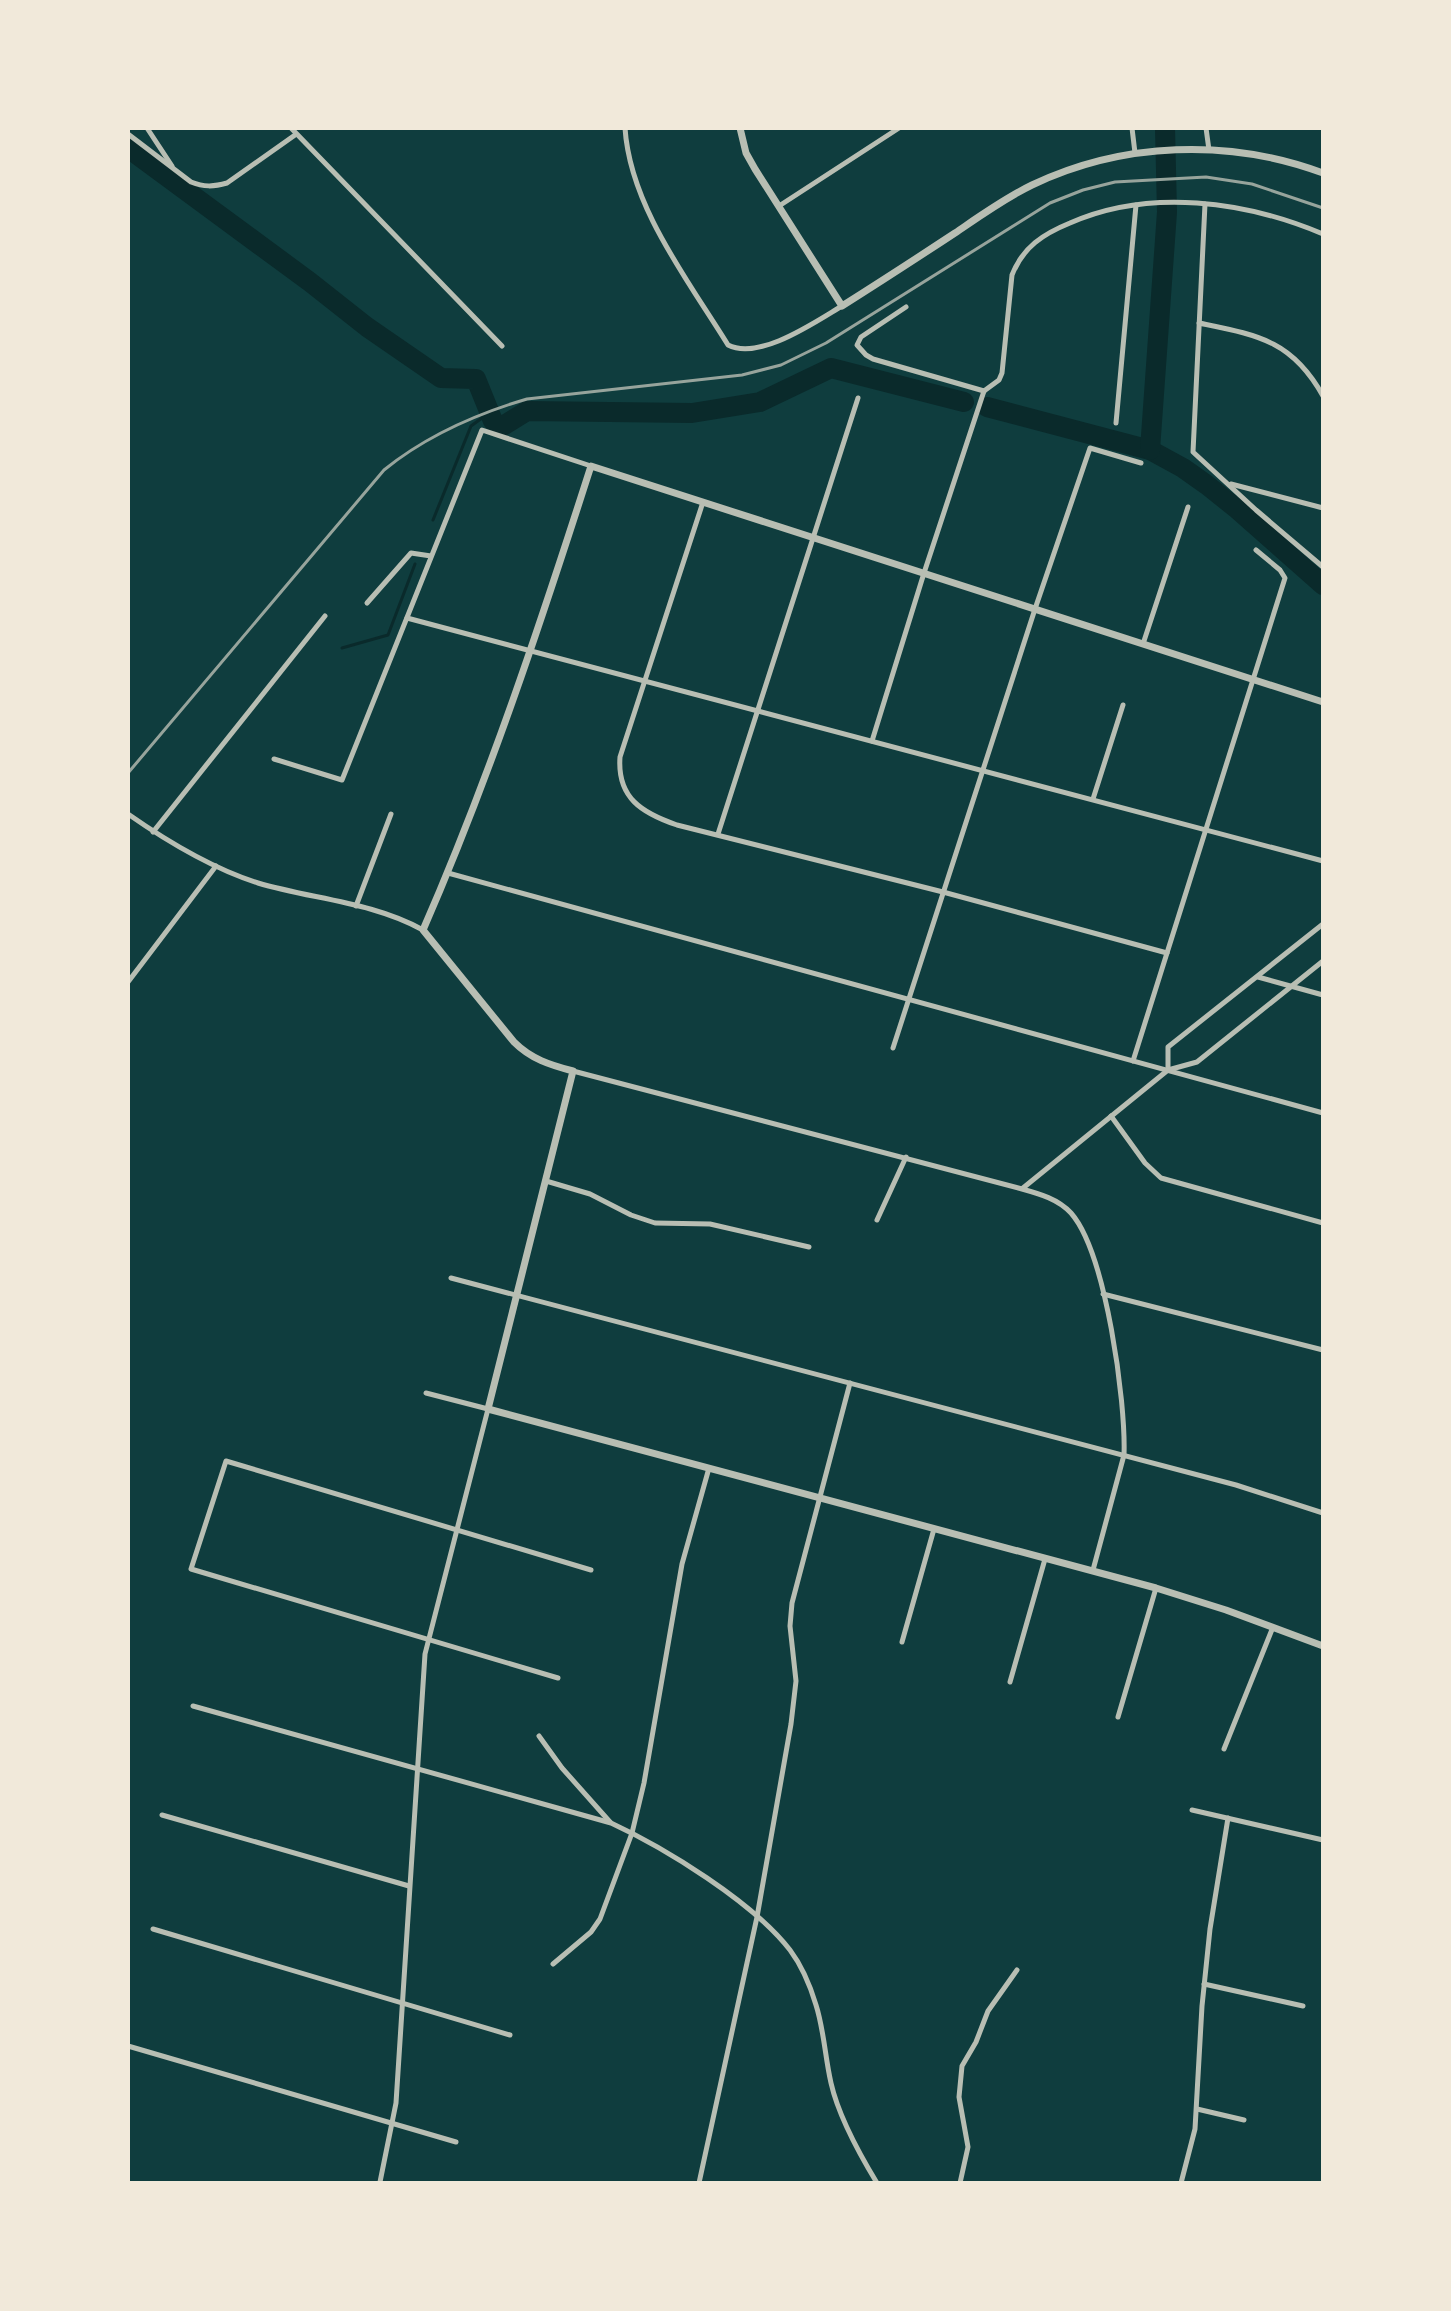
<svg xmlns="http://www.w3.org/2000/svg" width="1451" height="2311" font-family="'PT Sans Narrow',sans-serif">
	<style>
		.lines { fill: none; stroke-linecap: round; stroke-linejoin: round }
		.stream { stroke: #0a2a2b; stroke-width: 3 }
		.river { stroke: #0a2a2b; stroke-width: 20 }
		.minor { stroke: #b8beb3; stroke-width: 5 }
		.tertiary { stroke: #b8beb3; stroke-width: 7 }
		.rail { stroke: #97a49c; stroke-width: 3 }
	</style>
	<rect width="100%" height="100%" fill="#0f3d3e"/>
	<g class="lines">
		<g class="stream">
			<path d="M 433,520 L 471,426 L 482,418 L 493,421"/>
			<path d="M 342,648 L 388,635 L 415,564"/>
		</g>
		<g class="river">
			<path d="M 128,148 L 310,282 L 367,327 L 441,378 L 476,379 L 493,421 L 501,427 L 527,411 L 692,413 L 760,402 L 831,368 L 964,402"/>
			<path d="M 987,407 L 1150,450 L 1183,468 L 1207,485 L 1237,509 L 1323,585"/>
			<path d="M 1150,450 L 1167,212 L 1165,128"/>
		</g>
		<g class="minor">
			<path d="M 147,128 L 172,166"/>
			<path d="M 291,128 L 502,346"/>
			<path d="M 625,128 C 630,206 688,280 728,345 C 759,361 815,322 842,306"/>
			<path d="M 1132,128 L 1135,153"/>
			<path d="M 1206,128 L 1209,150"/>
			<path d="M 128,134 L 191,182 C 204,187 213,187 227,183 L 295,135"/>
			<path d="M 1205,204 L 1193,452 L 1256,510 L 1323,567"/>
			<path d="M 779,206 L 899,128"/>
			<path d="M 906,307 L 861,337 L 857,345 L 866,355 L 873,359 L 984,391"/>
			<path d="M 1199,323 C 1257,335 1292,340 1323,396"/>
			<path d="M 984,391 L 999,380 L 1002,373 L 1012,275 C 1023,247 1043,234 1070,223 C 1149,188 1245,201 1323,234"/>
			<path d="M 1116,423 L 1136,205"/>
			<path d="M 1231,484 L 1323,508"/>
			<path d="M 703,502 L 620,757 C 617,798 642,813 677,825 L 943,892 L 1167,953"/>
			<path d="M 367,603 L 411,553 L 431,556"/>
			<path d="M 407,618 L 1323,861"/>
			<path d="M 1143,644 L 1188,507"/>
			<path d="M 872,741 L 924,573 L 984,391"/>
			<path d="M 274,759 L 342,780 L 482,430 L 591,466"/>
			<path d="M 1093,799 L 1123,705"/>
			<path d="M 128,814 C 168,842 211,868 258,883 C 312,899 373,902 423,930"/>
			<path d="M 153,832 L 325,616"/>
			<path d="M 718,834 L 858,398"/>
			<path d="M 448,873 L 1323,1113"/>
			<path d="M 356,906 L 391,814"/>
			<path d="M 1258,977 L 1323,995"/>
			<path d="M 128,982 L 216,866"/>
			<path d="M 893,1048 L 1035,609 L 1090,448 L 1141,463"/>
			<path d="M 1133,1061 L 1285,578 L 1280,570 L 1256,550"/>
			<path d="M 1168,1070 L 1168,1047 L 1323,924"/>
			<path d="M 573,1071 L 1022,1189 C 1040,1194 1058,1199 1071,1213 C 1106,1253 1126,1402 1124,1455 L 1093,1570"/>
			<path d="M 1111,1116 L 1145,1163 L 1161,1178 L 1323,1223"/>
			<path d="M 546,1181 L 590,1194 L 631,1215 L 655,1223 L 710,1224 L 809,1247"/>
			<path d="M 1023,1188 L 1168,1070 L 1197,1062 L 1323,961"/>
			<path d="M 877,1220 L 906,1157"/>
			<path d="M 451,1278 L 1236,1485 L 1323,1513"/>
			<path d="M 1103,1294 L 1323,1350"/>
			<path d="M 902,1642 L 934,1529"/>
			<path d="M 558,1678 L 191,1569 L 226,1461 L 591,1570"/>
			<path d="M 1010,1682 L 1045,1559"/>
			<path d="M 193,1706 L 611,1823 C 665,1848 753,1902 790,1950 C 802,1966 810,1985 816,2005 C 824,2030 825,2057 831,2083 C 838,2114 860,2155 877,2183"/>
			<path d="M 1118,1717 L 1156,1588"/>
			<path d="M 539,1736 L 562,1768 L 610,1822"/>
			<path d="M 1224,1749 L 1273,1627"/>
			<path d="M 1192,1810 L 1323,1840"/>
			<path d="M 162,1815 L 409,1886"/>
			<path d="M 153,1929 L 510,2035"/>
			<path d="M 553,1964 L 591,1932 L 600,1919 L 632,1833 L 644,1783 L 682,1564 L 709,1468"/>
			<path d="M 1204,1984 L 1303,2006"/>
			<path d="M 128,2046 L 456,2142"/>
			<path d="M 1197,2109 L 1244,2120"/>
			<path d="M 380,2182 L 396,2103 L 425,1654 L 488,1409 L 426,1393"/>
			<path d="M 699,2183 L 757,1917 L 791,1724 L 796,1681 L 790,1626 L 792,1603 L 850,1383"/>
			<path d="M 960,2183 L 968,2147 L 959,2097 L 962,2066 L 976,2042 L 988,2011 L 1017,1970"/>
			<path d="M 1181,2183 L 1195,2129 L 1202,2006 L 1210,1929 L 1228,1818"/>
		</g>
		<g class="tertiary">
			<path d="M 740,128 L 746,153 L 755,169 L 842,306 C 880,282 917,258 955,233 C 980,216 1005,198 1032,185 C 1122,142 1229,138 1323,173"/>
			<path d="M 1323,702 L 591,466 C 541,622 489,779 423,930 L 514,1042 C 531,1059 550,1065 573,1071 L 488,1409 L 1156,1588 L 1226,1610 L 1323,1646"/>
		</g>
		<path class="rail" d="M 128,773 L 384,470 C 426,436 476,414 527,399 L 742,375 L 781,365 L 826,343 L 1050,203 L 1083,190 L 1115,182 L 1206,177 L 1252,184 L 1323,208"/>
	</g>
	<rect width="1451" height="2311" fill="none" stroke="#f1e9da" stroke-width="260"/>
</svg>
